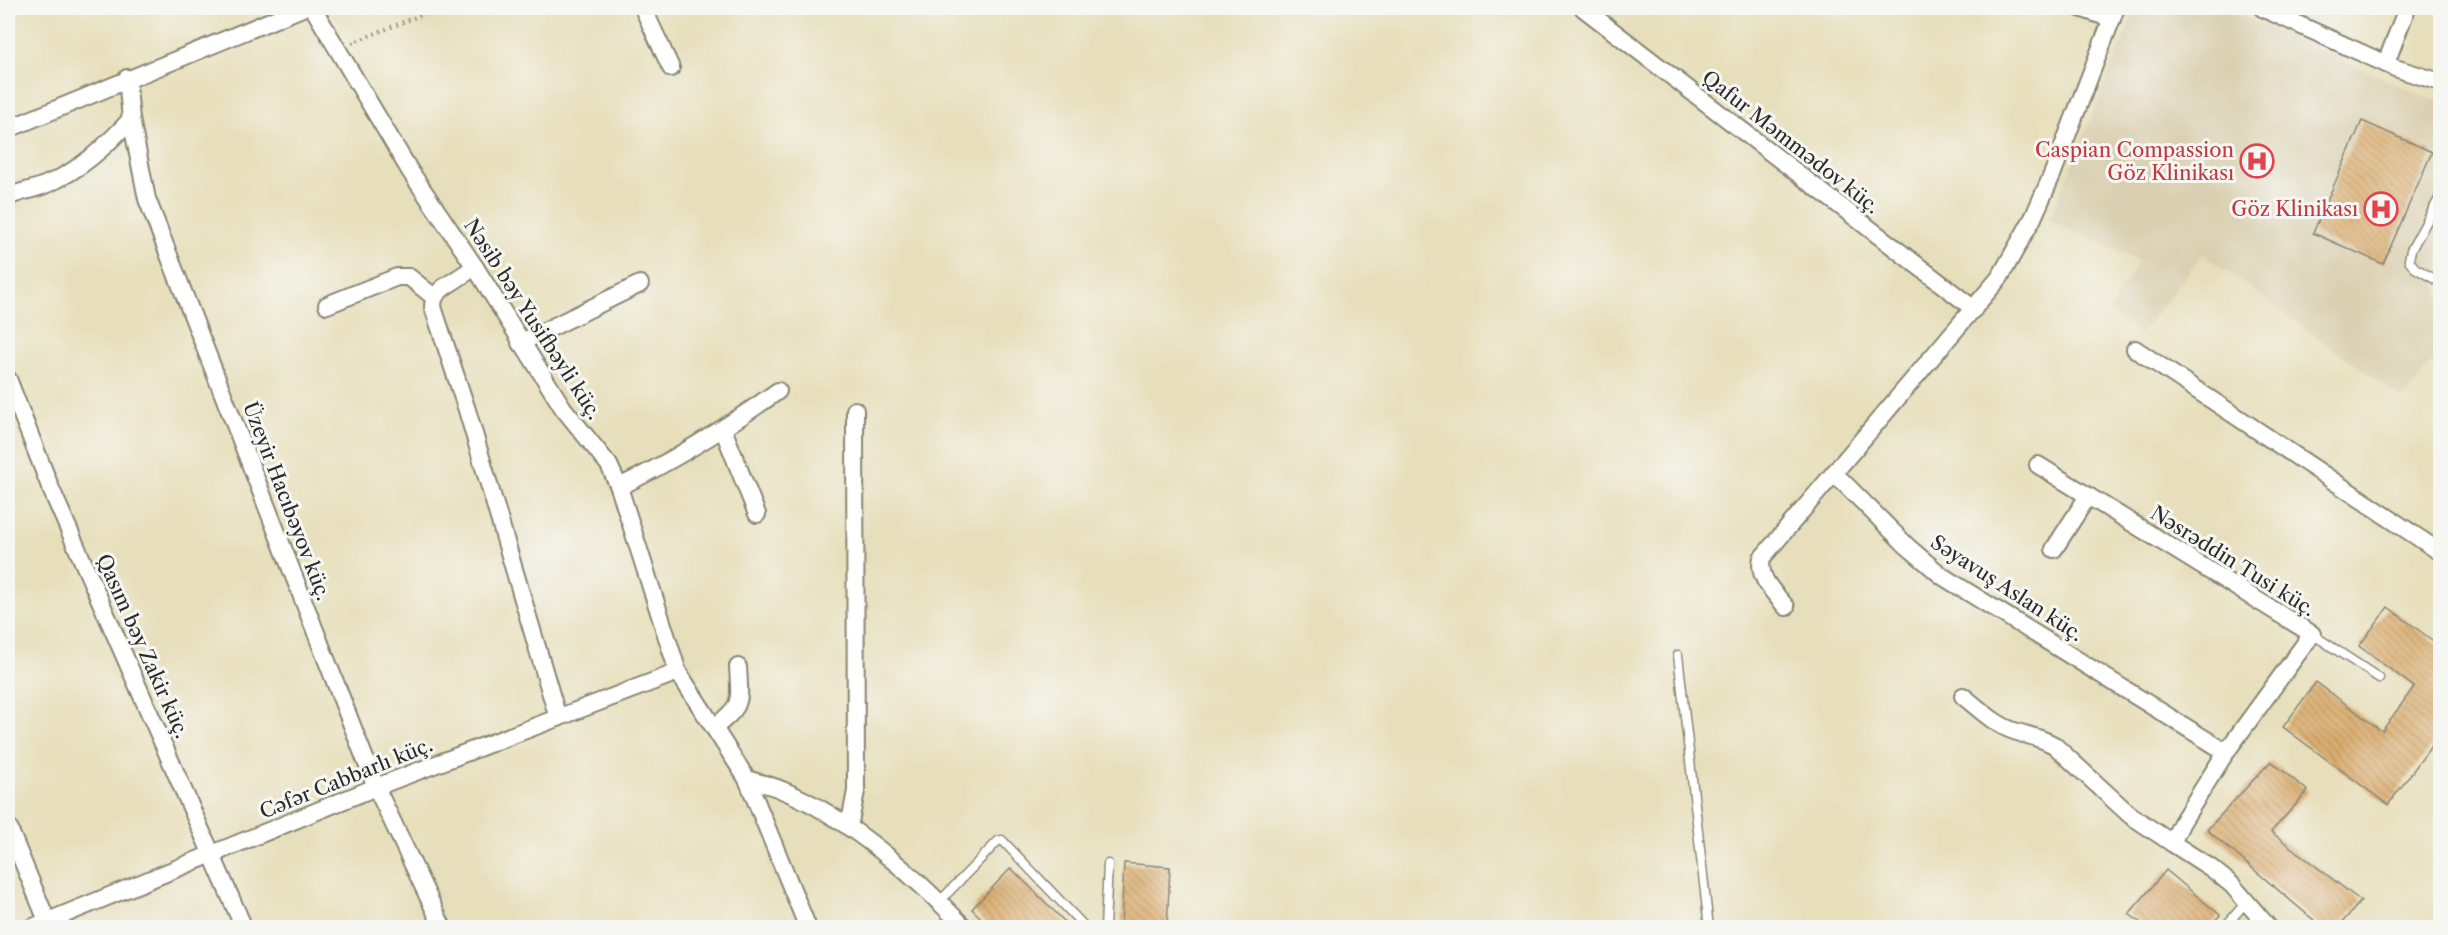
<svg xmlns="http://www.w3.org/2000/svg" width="2448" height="935" font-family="'Libre Caslon Text',serif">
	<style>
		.built { fill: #dad0b1 }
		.building { fill: url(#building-back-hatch) }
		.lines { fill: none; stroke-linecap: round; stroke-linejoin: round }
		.service-casing { stroke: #898573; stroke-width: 11 }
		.minor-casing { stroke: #898573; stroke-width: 20 }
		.path { stroke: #898573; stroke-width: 4; stroke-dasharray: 1.5 4.5; stroke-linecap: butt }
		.service { stroke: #fff; stroke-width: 8 }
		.minor { stroke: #fff; stroke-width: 16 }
		.labels { text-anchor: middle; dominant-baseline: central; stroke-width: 6; stroke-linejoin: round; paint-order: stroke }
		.street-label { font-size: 20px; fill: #2b2b2b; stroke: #f6f6f2 }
		.health-label { font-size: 20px; fill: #be3a42; stroke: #f6f6f2; text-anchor: end }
	</style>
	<defs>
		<pattern id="building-back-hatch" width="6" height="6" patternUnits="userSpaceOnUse" patternTransform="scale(1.5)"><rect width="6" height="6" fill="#dcae70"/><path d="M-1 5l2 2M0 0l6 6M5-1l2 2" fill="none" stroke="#b38e5c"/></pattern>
	</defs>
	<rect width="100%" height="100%" fill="#f6f6f2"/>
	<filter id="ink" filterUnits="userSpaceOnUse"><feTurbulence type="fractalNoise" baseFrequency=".0167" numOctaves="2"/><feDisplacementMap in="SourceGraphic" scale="12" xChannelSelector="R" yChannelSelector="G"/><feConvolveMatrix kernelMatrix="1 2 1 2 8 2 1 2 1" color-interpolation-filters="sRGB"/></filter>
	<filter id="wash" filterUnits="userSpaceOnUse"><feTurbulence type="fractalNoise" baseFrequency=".008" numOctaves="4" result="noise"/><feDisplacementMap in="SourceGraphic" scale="24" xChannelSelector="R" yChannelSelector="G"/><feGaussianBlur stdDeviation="1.35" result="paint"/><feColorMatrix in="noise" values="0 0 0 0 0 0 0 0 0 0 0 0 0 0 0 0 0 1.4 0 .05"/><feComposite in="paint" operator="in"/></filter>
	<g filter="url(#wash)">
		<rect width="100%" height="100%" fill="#e7dfbb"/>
		<path class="built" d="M 2136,8 L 2225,8 L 2435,101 L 2440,95 L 2440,352 L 2403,399 L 2203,254 L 2140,334 L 2109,311 L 2139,261 L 2049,220 Z"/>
		<g id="blocks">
			<g class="building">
				<path d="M 2362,121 L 2432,152 L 2383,264 L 2313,233 Z"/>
				<path d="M 2388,607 L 2440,646 L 2440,734 L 2388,805 L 2283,727 L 2316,682 L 2382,731 L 2414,687 L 2359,646 Z"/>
				<path d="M 2271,761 L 2308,791 L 2271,832 L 2361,901 L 2338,927 L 2322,927 L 2207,830 Z"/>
				<path d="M 1124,863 L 1170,867 L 1167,927 L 1121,927 Z"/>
				<path d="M 1011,868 L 1070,927 L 990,927 L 972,909 Z"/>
				<path d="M 2166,870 L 2220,915 L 2209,927 L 2146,927 L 2129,914 Z"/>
			</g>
		</g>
	</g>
	<g filter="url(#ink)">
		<use href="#blocks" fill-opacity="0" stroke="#898573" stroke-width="1.5"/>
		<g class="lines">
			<g class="service-casing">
				<g id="service">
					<path d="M 2440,197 L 2411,250 L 2409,260 L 2415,268 L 2440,282"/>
					<path d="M 2312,634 L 2379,678"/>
					<path d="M 1678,655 L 1709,928"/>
					<path d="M 940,901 L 998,841 L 1002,840 L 1086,928"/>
					<path d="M 1105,928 L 1108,864"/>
					<path d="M 2224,928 L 2247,901"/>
				</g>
			</g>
			<g class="minor-casing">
				<g id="minor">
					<path d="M 313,8 L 410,171 L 475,267 L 563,408 L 609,465 L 619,487 L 678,672 L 747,779 L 808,928"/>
					<path d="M 643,8 L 671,68"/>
					<path d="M 1583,8 L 1974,309"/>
					<path d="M 2080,8 L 2112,19"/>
					<path d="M 2116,8 L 2052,175 L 2033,218 L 2000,277 L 1834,473 L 1907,546 L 1942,576 L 2226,752 L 2182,822 L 2172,843 L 2211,868 L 2232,885 L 2269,928"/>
					<path d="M 2262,8 L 2395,68 L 2440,82"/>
					<path d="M 2386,63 L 2407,8"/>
					<path d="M 127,78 L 131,119 L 147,199 L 376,787 L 443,928"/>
					<path d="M 8,129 L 302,8"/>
					<path d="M 8,197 C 20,191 34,190 47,184 C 81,170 106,146 131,119"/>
					<path d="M 475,267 L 443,288 L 434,297 L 433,307 L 467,410 L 558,718"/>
					<path d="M 327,305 L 397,277 L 409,277 L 434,297"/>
					<path d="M 520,343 L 640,284"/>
					<path d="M 2135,349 L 2440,552"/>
					<path d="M 8,379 L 51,489 L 244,928"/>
					<path d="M 723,429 L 757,514"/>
					<path d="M 2038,465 L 2312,634 L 2226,752"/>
					<path d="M 619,487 C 675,460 727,427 778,391"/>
					<path d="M 2054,549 L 2088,496"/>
					<path d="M 1786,607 C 1774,592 1757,578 1762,558 L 1834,473"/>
					<path d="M 1963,696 C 1978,708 1995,725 2014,731 C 2029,736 2040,737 2054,745 L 2130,815 L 2172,843"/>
					<path d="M 714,728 C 743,704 740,704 738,667"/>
					<path d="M 747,779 C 759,783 771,785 782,790 C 847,816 917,878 965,928"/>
					<path d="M 8,826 L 50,928"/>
					<path d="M 849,827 L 856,791 L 855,410"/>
					<path d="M 31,928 L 376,787 L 678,672"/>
				</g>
			</g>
			<path class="path" d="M 352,43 L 438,8"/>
			<use href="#service" class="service"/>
			<use href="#minor" class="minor"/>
		</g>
	</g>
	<defs>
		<g id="hospital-ring" transform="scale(1.725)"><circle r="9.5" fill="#f6f6f2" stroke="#e0444e" stroke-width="1.5"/><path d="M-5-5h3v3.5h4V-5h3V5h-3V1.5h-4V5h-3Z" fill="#e0444e"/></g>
	</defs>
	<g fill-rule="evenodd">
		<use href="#hospital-ring" x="2257" y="161"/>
		<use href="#hospital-ring" x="2381" y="209"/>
	</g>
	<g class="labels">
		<g class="street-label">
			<text transform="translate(1791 142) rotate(38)">Qafur Məmmədov küç.</text>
			<text transform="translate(533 319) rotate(57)">Nəsib bəy Yusifbəyli küç.</text>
			<text transform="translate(287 501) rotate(69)">Üzeyir Hacıbəyov küç.</text>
			<text transform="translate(2233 561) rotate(32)">Nəsrəddin Tusi küç.</text>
			<text transform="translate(2007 588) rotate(33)">Səyavuş Aslan küç.</text>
			<text transform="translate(143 646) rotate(66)">Qasım bəy Zakir küç.</text>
			<text transform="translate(346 778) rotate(-22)">Cəfər Cabbarlı küç.</text>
		</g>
		<g class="health-label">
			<text x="2234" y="150">Caspian Compassion<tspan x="2234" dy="23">Göz Klinikası</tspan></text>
			<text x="2358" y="209">Göz Klinikası</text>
		</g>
	</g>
	<rect width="2448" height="935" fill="none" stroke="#f6f6f2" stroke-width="30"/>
</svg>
